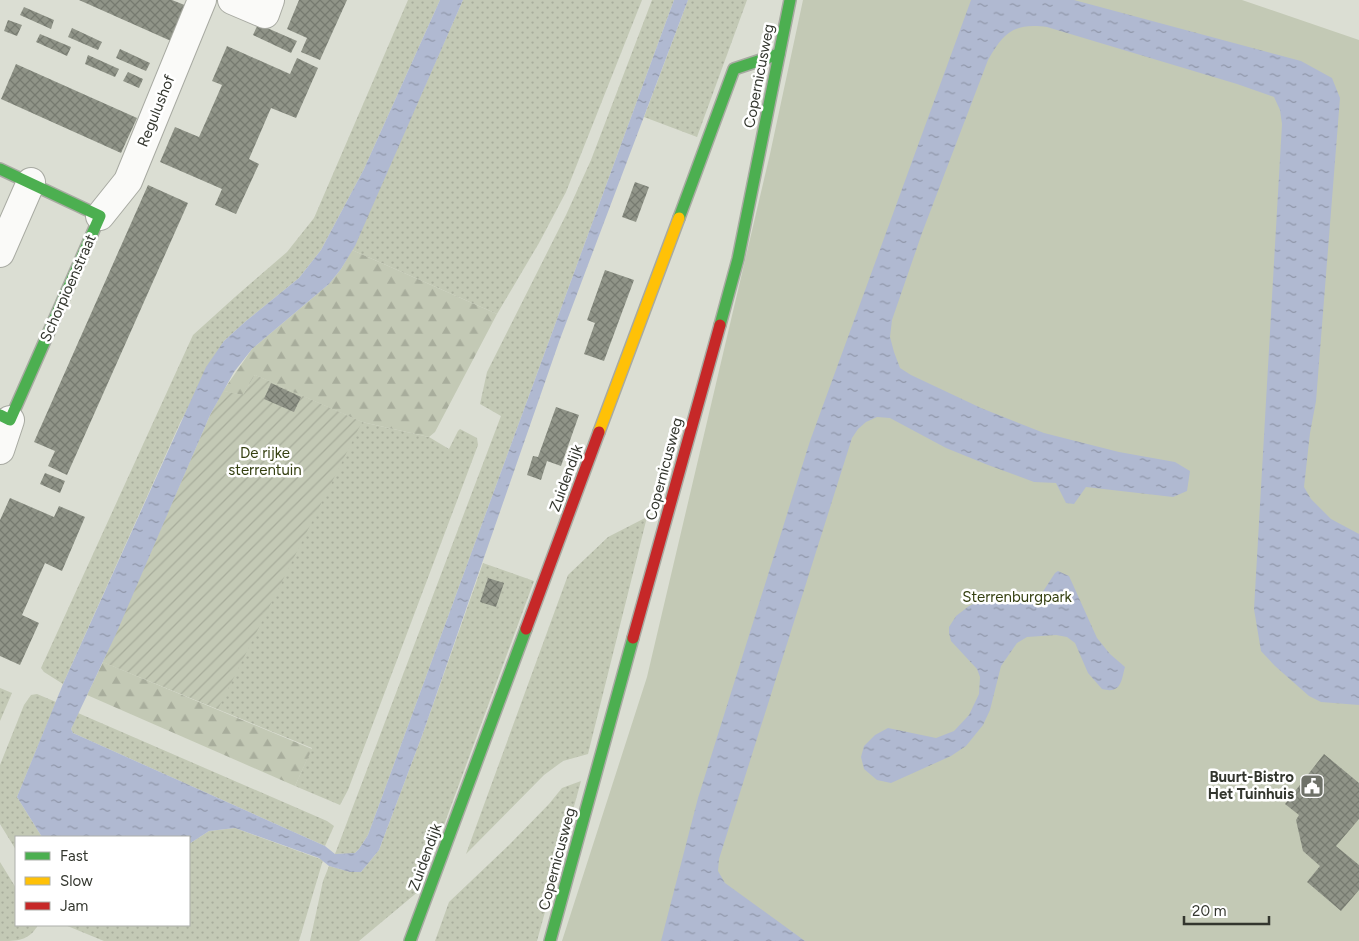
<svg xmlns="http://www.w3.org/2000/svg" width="1359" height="941" font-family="Figtree,sans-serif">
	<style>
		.grass { fill: url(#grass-dots) }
		.forest { fill: url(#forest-firs) }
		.park { fill: #c3c9b5 }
		.garden { fill: url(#garden-furrows) }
		.water { fill: url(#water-ripples) }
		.building { fill: url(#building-cross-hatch) }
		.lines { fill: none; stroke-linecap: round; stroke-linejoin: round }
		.street-casing { stroke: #a8aaa2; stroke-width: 30 }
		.fast-casing { stroke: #a8aaa2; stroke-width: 14 }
		.slow-casing { stroke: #a8aaa2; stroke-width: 14 }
		.jam-casing { stroke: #a8aaa2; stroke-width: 14 }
		.street { stroke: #fafaf8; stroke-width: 28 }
		.fast { stroke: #4caf50; stroke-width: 11 }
		.slow { stroke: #ffc107; stroke-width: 11 }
		.jam { stroke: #c62828; stroke-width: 11 }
		.labels { text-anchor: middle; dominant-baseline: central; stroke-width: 5; stroke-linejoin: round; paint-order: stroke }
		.street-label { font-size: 15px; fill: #33362e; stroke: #fff }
		.park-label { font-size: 15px; fill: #354011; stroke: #fff }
		.poi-label { font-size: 15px; font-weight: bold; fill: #33362e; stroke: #fff; text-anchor: end }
	</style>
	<defs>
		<pattern id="grass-dots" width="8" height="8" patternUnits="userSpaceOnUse" patternTransform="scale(1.25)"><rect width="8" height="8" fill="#c3c9b5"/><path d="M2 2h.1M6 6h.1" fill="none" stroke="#a8ad9c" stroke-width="1.8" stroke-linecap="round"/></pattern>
		<pattern id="forest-firs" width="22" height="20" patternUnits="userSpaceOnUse" patternTransform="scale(1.25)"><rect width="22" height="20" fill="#c3c9b5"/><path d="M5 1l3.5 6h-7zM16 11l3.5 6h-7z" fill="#a8ad9c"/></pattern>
		<pattern id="garden-furrows" width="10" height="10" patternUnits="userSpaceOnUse" patternTransform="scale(1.25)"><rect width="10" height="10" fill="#c3c9b5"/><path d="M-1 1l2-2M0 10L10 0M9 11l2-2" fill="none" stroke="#a8ad9c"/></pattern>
		<pattern id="water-ripples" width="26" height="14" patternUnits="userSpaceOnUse" patternTransform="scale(1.25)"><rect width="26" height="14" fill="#b0b9d1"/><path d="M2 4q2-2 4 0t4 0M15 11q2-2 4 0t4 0" fill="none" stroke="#9097aa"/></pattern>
		<pattern id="building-cross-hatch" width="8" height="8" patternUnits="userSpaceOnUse" patternTransform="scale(1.25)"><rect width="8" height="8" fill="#909488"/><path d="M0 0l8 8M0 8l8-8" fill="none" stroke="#767a70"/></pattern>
	</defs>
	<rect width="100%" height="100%" fill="#dbded3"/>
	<g class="grass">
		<path d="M 408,0 L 440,0 L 364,169 L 321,250 L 299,278 L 246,321 L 224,341 L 180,423 L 63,684 L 44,672 L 41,668 L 193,335 L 235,297 L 287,252 L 314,218 Z"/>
		<path d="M 463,0 L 642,0 L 566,192 L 539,243 L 497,314 L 352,250 Z"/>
		<path d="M 652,0 L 674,0 L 368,835 L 359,849 L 355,853 L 335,854 L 501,416 L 480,404 L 487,372 L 566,215 L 591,160 Z"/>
		<path d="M 688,0 L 747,0 L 697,137 L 644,117 Z"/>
		<path d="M 255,375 L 362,422 L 429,437 L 449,449 L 458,431 L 460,429 L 477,438 L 478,445 L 348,790 L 340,805 L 295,786 L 312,748 L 103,662 L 223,391 L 243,395 Z"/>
		<path d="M 647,517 L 588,754 L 563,761 L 544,775 L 466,854 L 568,575 L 608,537 Z"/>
		<path d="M 483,563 L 534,581 L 420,890 L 359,941 L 310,941 L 323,881 L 329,866 L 350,872 L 361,872 L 379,850 L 423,733 Z"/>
		<path d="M 0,688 L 12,693 L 0,721 Z"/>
		<path d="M 37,694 L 56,702 L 17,797 L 42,837 L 16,837 L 16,850 L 0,824 L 0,765 L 24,705 L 31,695 Z"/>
		<path d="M 78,713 L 327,821 L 334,826 L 325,846 L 73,733 L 71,729 Z"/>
		<path d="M 581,781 L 537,941 L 435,941 L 449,902 L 509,845 L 549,804 L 562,788 Z"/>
		<path d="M 235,828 L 323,860 L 299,941 L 104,941 L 65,925 L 189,925 L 189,844 L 209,831 Z"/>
		<path d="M 0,862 L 16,888 L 16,925 L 38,925 C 29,941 17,941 0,941 Z"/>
	</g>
	<g class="forest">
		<path d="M 352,250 L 497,314 L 435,432 L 429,437 L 362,422 L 255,375 L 243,395 L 223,391 L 252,349 L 329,284 L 341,269 Z"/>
		<path d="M 103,662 L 312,749 L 295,786 L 87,695 Z"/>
	</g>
	<path class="park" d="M 803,0 L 1242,0 L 1359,40 L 1359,941 L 562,941 L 647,677 L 770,154 Z"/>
	<path class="garden" d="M 255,375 L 362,422 L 218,709 L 103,662 L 210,415 L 223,391 L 243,395 Z"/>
	<g class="water">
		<path d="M 440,0 L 463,0 L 355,246 L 341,269 L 329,284 L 252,349 L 234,372 L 210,415 L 116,634 L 71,729 L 73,733 L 325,846 L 335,854 L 355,853 L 359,849 L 368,835 L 674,0 L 688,0 L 560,339 L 423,733 L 379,850 L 361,872 L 350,872 L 329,866 L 319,858 L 235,828 L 209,831 L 189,844 L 189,837 L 42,837 L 17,797 L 63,684 L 206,367 L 224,341 L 246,321 L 299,278 L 321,250 L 364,169 Z"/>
		<path d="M 971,0 L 1074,0 L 1301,61 L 1332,78 L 1340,98 L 1316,401 L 1310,433 L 1304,487 L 1311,499 L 1331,519 L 1359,534 L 1359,705 L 1321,702 L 1309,696 L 1275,666 L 1261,651 L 1254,609 L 1282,124 L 1280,110 L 1274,97 L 1237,84 L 1047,27 C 1014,23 1004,32 988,60 L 922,233 L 892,320 L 890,337 L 894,352 L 900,368 L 911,375 L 981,408 L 1044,433 L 1119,452 L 1175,462 L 1190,471 L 1187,491 L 1173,497 L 1086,487 L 1074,504 L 1066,503 L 1056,483 L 1034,482 L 988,465 L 946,448 L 890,418 L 877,417 L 866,422 L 858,429 L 852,438 L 719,859 L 718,871 L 725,883 L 805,941 L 661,941 L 698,798 L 810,441 Z"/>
		<path d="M 1058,571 L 1069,576 L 1097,638 L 1110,654 L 1125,667 C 1121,682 1121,694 1102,689 L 1088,673 L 1075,643 L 1067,637 L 1056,635 L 1027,637 L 1017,643 L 1001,666 L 990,710 L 983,725 L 966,746 L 951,756 L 891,783 L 877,780 L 864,769 L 861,757 L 864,746 L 875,735 L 888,728 L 936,738 L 954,731 L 969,715 L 979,694 L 980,677 L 977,669 L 951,641 L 949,633 L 949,627 L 956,616 L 969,606 L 980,601 L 1015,600 L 1042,593 L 1055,573 Z"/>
	</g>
	<g class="building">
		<path d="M 79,0 L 172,0 L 187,6 L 171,41 Z"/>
		<path d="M 299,0 L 347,0 L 320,60 L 301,52 L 307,38 L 287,29 Z"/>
		<path d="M 24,7 L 54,20 L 51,29 L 20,15 Z"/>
		<path d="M 8,20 L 22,25 L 17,36 L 4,31 Z"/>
		<path d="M 258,24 L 297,41 L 291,53 L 253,35 Z"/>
		<path d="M 72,28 L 102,42 L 98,50 L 68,37 Z"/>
		<path d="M 40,34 L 71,47 L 67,56 L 36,42 Z"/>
		<path d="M 227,46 L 290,74 L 297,58 L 318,68 L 296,118 L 271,108 L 249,159 L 259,164 L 236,214 L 215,205 L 222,189 L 160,162 L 175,127 L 199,137 L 222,85 L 212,81 Z"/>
		<path d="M 120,49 L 150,63 L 146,71 L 116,58 Z"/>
		<path d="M 88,55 L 119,69 L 115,77 L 85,64 Z"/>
		<path d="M 16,64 L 137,118 L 121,153 L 1,99 Z"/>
		<path d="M 128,72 L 143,79 L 139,88 L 123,81 Z"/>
		<path d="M 635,182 L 649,187 L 636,222 L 622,217 Z"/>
		<path d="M 148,185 L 188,203 L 67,475 L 48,466 L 55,451 L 34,442 Z"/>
		<path d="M 605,270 L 634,280 L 604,361 L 584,354 L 595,323 L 587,320 Z"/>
		<path d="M 271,383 L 301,397 L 294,412 L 264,399 Z"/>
		<path d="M 556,407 L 579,415 L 561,466 L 547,461 L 541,480 L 527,475 L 533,456 L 538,457 Z"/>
		<path d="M 45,473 L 65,481 L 60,493 L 40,484 Z"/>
		<path d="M 10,498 L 54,517 L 59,506 L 85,517 L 62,571 L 45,563 L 22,615 L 39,623 L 20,665 L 0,656 L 0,520 Z"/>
		<path d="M 488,578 L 504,583 L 496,607 L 480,602 Z"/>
		<path d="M 1324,754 L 1359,783 L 1359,819 L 1336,846 L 1359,865 L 1359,890 L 1341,911 L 1307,882 L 1320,866 L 1303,851 L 1296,820 L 1299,815 L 1285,804 Z"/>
	</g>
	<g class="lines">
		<g class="street-casing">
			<g id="street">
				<path d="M 232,0 L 265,14 L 270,0"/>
				<path d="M 100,216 L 128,181 L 202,0"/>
				<path d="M 0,253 L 31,182"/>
				<path d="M 0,450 L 10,420"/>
			</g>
		</g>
		<g class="fast-casing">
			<g id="fast">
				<path d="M 0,169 L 100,216 L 10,420 L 0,415"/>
				<path d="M 679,218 L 734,69 L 779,54"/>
				<path d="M 720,325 L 738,259 L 790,0"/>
				<path d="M 410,941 L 526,629"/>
				<path d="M 550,941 L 633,638"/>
			</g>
		</g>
		<g class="slow-casing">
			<path id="slow" d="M 599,432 L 679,218"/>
		</g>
		<g class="jam-casing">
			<g id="jam">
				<path d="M 526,629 L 599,432"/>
				<path d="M 633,638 L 720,325"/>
			</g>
		</g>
		<use href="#street" class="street"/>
		<use href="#fast" class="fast"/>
		<use href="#slow" class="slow"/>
		<use href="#jam" class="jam"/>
	</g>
	<defs>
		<g id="civic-square" transform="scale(1.25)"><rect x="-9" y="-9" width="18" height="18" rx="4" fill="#6e7168" stroke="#fff"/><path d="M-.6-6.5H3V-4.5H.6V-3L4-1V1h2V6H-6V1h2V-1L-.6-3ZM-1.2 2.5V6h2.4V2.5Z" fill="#fff"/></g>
	</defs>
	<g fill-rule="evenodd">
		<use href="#civic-square" x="1312" y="786"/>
	</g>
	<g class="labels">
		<g class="street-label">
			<text transform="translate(759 76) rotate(-79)">Copernicusweg</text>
			<text transform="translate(156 111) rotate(-68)">Regulushof</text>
			<text transform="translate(68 288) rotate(-66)">Schorpioenstraat</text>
			<text transform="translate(664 469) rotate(-75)">Copernicusweg</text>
			<text transform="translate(566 478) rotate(-70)">Zuidendijk</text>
			<text transform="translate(425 857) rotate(-70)">Zuidendijk</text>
			<text transform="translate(557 859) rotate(-75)">Copernicusweg</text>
		</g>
		<g class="park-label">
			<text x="265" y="453">De rijke<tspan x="265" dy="17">sterrentuin</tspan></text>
			<text x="1017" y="597">Sterrenburgpark</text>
		</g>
		<g class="poi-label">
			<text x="1294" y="777">Buurt-Bistro<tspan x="1294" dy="17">Het Tuinhuis</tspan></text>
		</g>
	</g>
	<rect x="15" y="836" width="175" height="90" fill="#ffffff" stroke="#adafab"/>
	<rect x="25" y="852" width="25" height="8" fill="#4caf50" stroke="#adafab"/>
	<text x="60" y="861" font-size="15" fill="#33362e">Fast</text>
	<rect x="25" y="877" width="25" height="8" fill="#ffc107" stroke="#adafab"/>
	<text x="60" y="886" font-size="15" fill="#33362e">Slow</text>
	<rect x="25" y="902" width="25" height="8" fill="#c62828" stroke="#adafab"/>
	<text x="60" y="911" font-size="15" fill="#33362e">Jam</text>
	<path d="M1184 916v8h85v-8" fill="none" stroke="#33362e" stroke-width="2.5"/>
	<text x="1192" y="916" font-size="15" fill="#33362e" stroke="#ffffff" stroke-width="4" paint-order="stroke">20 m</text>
</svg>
